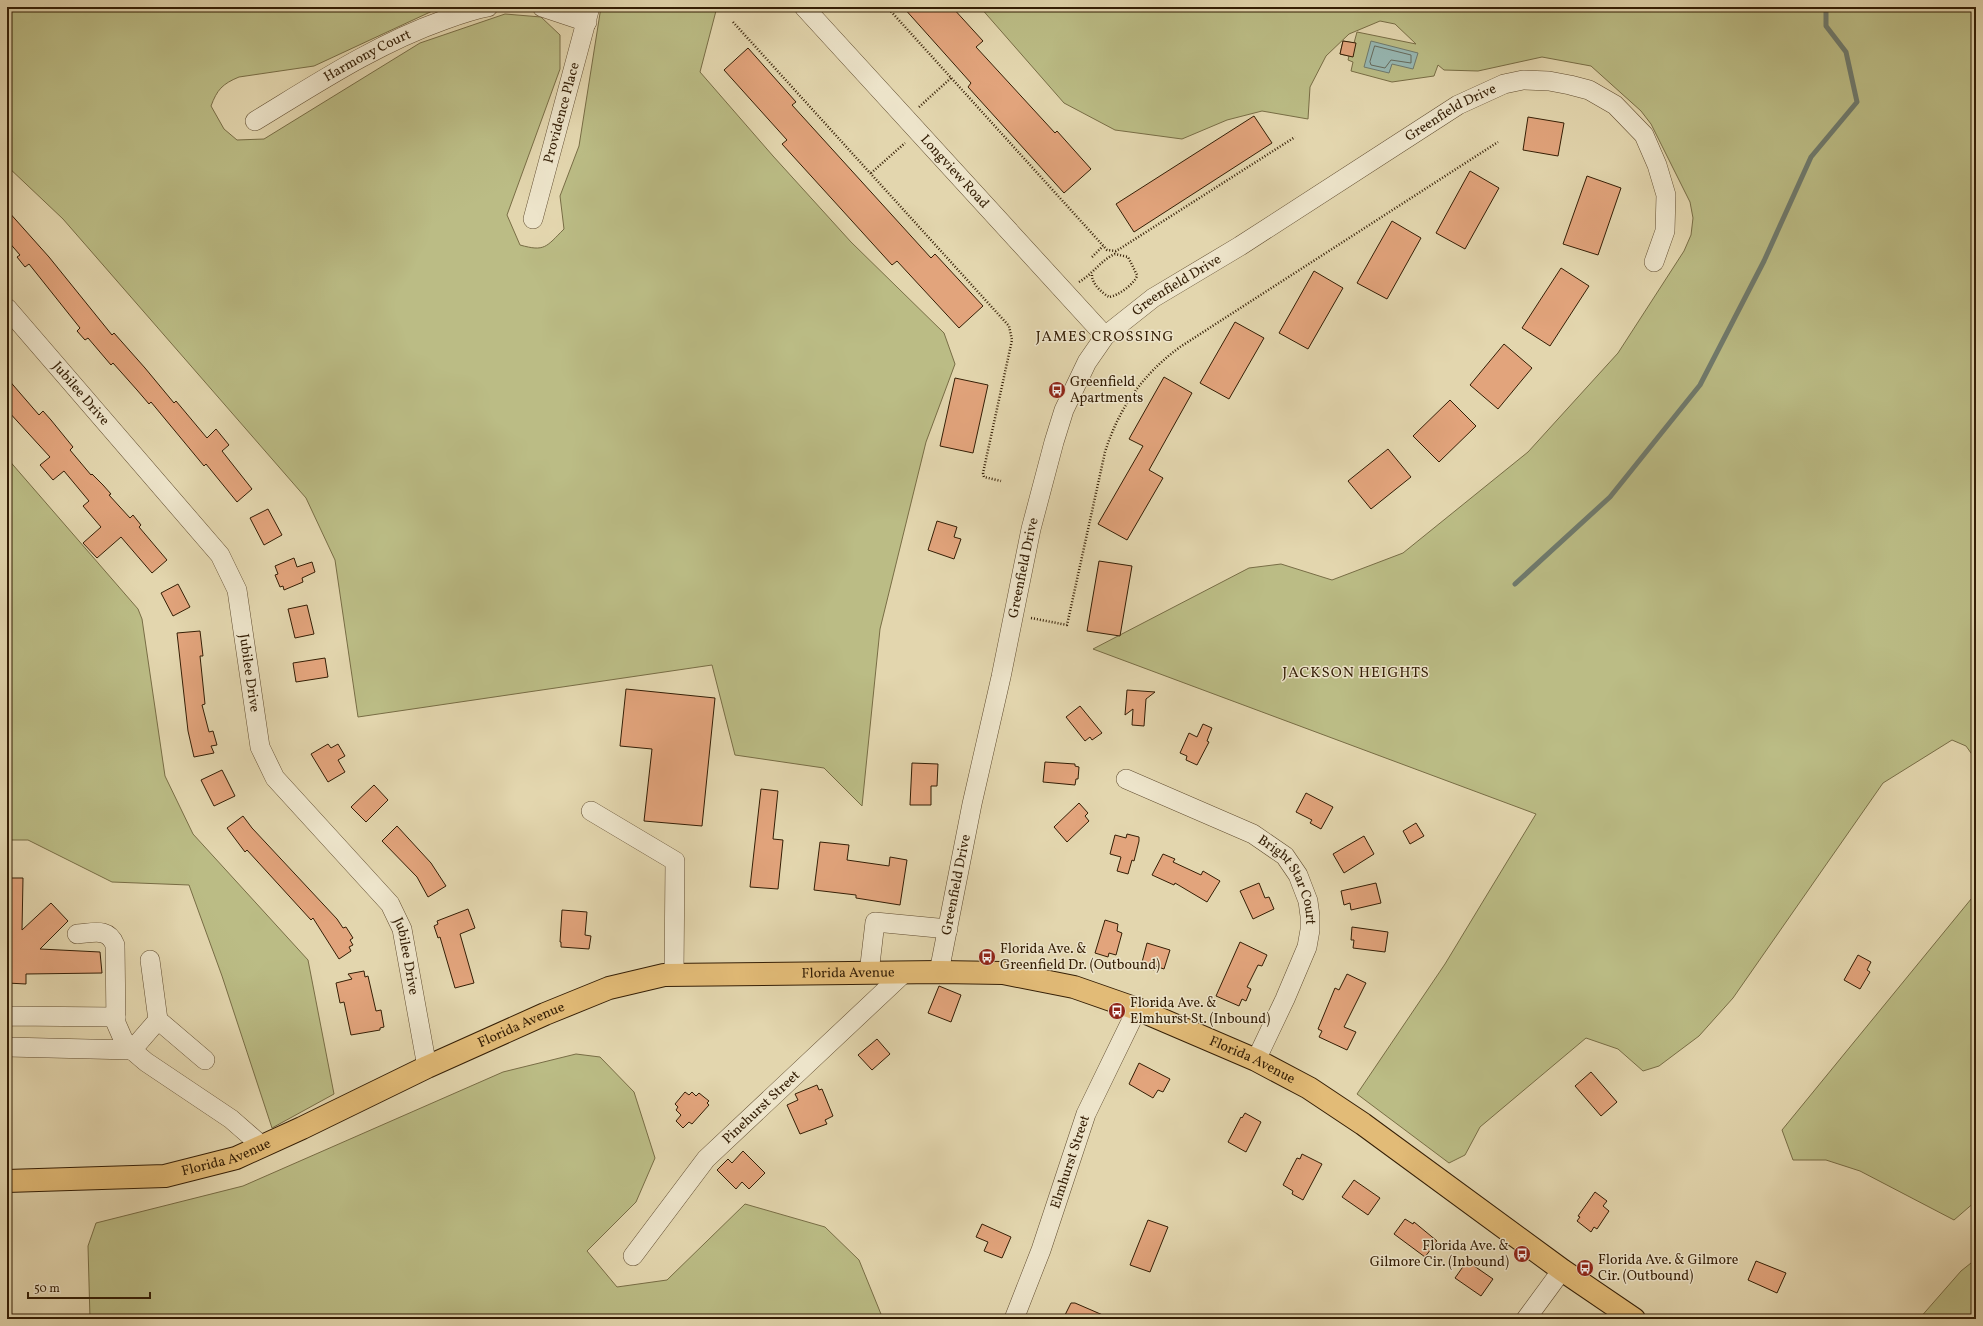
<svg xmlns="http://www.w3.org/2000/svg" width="1983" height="1326" font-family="Vollkorn,serif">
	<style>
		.green { fill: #bbbc85; stroke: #786d45 }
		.water { fill: #97b7b2; stroke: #6f7a6d }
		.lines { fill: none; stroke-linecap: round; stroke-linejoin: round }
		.shore { stroke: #666a5c; stroke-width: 1 }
		.stream { stroke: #6f7a6d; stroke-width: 5 }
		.building { fill: #e2a47c; stroke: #341e05 }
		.minor-casing { stroke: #604c2f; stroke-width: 20 }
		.major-casing { stroke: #341e05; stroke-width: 24 }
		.path { stroke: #341e05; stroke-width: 2.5; stroke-dasharray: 1 2; stroke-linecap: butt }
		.minor { stroke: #ede4ca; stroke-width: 19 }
		.major { stroke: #e2bb77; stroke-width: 22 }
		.labels { text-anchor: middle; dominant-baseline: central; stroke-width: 3; stroke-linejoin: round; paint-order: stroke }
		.street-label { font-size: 14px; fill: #341e05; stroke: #ede4ca }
		.poi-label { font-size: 14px; fill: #341e05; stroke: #ede4ca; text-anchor: start }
		.neighbourhood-label { font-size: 15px; letter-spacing: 1px; fill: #341e05; stroke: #ede4ca }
	</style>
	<rect width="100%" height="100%" fill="#e3d6ae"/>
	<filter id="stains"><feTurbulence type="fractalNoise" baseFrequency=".005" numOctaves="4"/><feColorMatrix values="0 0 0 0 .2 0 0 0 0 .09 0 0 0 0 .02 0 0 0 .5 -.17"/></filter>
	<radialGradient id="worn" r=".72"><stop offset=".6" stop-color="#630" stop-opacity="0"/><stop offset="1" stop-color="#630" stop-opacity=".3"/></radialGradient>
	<g class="green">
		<path d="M 7,7 L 441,7 L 314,66 L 239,77 C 222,84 217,90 211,106 L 224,129 L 237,140 L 264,139 L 420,43 L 505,14 L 541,17 L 560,35 L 560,69 L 507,215 L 520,245 C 545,252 546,247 564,229 L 560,196 L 579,146 L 601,7 L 717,7 L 700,72 L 773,156 L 851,242 L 944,333 L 955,364 L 926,442 L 880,629 L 862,806 L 824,768 L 735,755 L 712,665 L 358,717 L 335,560 L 306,498 L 63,219 L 7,166 Z"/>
		<path d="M 980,7 L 1976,7 L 1976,760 L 1966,746 L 1952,740 L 1883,783 L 1733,998 L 1699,1036 L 1659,1066 L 1643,1071 L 1618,1049 L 1586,1038 L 1480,1127 L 1465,1155 L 1449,1163 L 1357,1094 L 1445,964 L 1536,814 L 1093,649 L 1249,568 L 1281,564 L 1332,580 L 1403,553 L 1528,452 L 1618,353 L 1684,251 L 1691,235 L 1693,218 L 1690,202 L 1651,124 L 1641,111 L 1591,66 L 1542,57 L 1478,71 L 1444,70 L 1438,65 L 1434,76 L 1392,82 L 1351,71 L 1353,62 L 1348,60 L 1349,56 L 1340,54 L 1343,41 L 1354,43 L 1357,32 L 1416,44 L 1395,24 L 1380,21 L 1349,34 L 1326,56 L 1310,87 L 1308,119 L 1262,111 L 1227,120 L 1182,139 L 1115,130 L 1064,103 Z"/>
		<path d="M 7,458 L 138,609 L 142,619 L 165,776 L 193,834 L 308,960 L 334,1094 L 272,1128 L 222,976 L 189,885 L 112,882 L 28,840 L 7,840 Z"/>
		<path d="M 1976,893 L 1976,1201 L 1954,1220 L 1860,1171 L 1826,1160 L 1793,1160 L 1782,1130 Z"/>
		<path d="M 576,1054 L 600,1057 L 634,1092 L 655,1158 L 636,1202 L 587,1251 L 617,1287 L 667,1280 L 745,1204 L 825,1227 L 859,1260 L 883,1319 L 90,1319 L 88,1246 L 96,1223 L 243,1186 L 503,1072 Z"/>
		<path d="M 1976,1259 L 1976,1319 L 1919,1319 L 1961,1271 Z"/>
	</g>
	<path class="water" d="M 1371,41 L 1418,53 L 1413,69 L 1392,64 L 1389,73 L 1364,67 Z"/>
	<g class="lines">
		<path class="shore" d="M 1375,46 L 1411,55 L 1411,63 L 1391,60 L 1385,68 L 1371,65 L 1370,62 Z"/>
		<path class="stream" d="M 1515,584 L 1610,497 L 1700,385 L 1764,261 L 1811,157 L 1857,102 L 1846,52 L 1826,26 L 1826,7"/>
	</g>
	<g class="building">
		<path d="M 903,7 L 952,7 L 983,41 L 976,47 L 1055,133 L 1057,131 L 1091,169 L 1064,193 L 968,87 L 971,83 Z"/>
		<path d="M 1343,41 L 1356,43 L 1353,57 L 1340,54 Z"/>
		<path d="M 748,48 L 796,102 L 792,105 L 931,258 L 935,254 L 983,306 L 959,328 L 897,261 L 892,265 L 782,144 L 787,140 L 724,70 Z"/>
		<path d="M 1254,116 L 1272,143 L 1134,232 L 1116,204 Z"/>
		<path d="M 1528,117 L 1564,123 L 1558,156 L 1523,150 Z"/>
		<path d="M 1470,171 L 1499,188 L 1465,249 L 1436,233 Z"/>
		<path d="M 1587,176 L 1621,188 L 1598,255 L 1563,244 Z"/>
		<path d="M 7,210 L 49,257 L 112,335 L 114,333 L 145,368 L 174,403 L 176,401 L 207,438 L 216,429 L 229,445 L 222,451 L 252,489 L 237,502 L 206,464 L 204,466 L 151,402 L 149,404 L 137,390 L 113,363 L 111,365 L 88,338 L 85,340 L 77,331 L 80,328 L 37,274 L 29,264 L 25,267 L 17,257 L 20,255 L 7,240 Z"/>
		<path d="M 1392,221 L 1421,238 L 1387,299 L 1357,283 Z"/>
		<path d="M 1561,268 L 1589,286 L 1550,346 L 1522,328 Z"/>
		<path d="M 1314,271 L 1343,288 L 1308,349 L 1279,333 Z"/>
		<path d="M 1235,322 L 1264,338 L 1229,399 L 1200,383 Z"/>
		<path d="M 1504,344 L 1532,368 L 1498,409 L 1470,385 Z"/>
		<path d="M 1164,377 L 1192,393 L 1149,470 L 1163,478 L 1127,540 L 1098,524 L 1143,446 L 1129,439 Z"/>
		<path d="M 7,378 L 39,415 L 43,411 L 51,420 L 73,447 L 70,450 L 91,475 L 92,474 L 103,485 L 111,494 L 109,495 L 130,518 L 133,515 L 141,525 L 139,527 L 167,560 L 152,573 L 121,537 L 97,558 L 83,543 L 101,527 L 83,506 L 89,501 L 64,471 L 53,480 L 40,465 L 50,457 L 7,410 Z"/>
		<path d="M 955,378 L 988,385 L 973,453 L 940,446 Z"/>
		<path d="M 1450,400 L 1476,426 L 1439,462 L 1413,436 Z"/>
		<path d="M 1388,449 L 1411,477 L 1371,509 L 1348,481 Z"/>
		<path d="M 268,509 L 282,535 L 264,545 L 250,518 Z"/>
		<path d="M 937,521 L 957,527 L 954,537 L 961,539 L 954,559 L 928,550 Z"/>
		<path d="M 294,558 L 297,567 L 312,562 L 315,572 L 302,578 L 303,582 L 284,590 L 283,586 L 280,587 L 275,575 L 278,574 L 275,566 Z"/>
		<path d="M 1099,561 L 1132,566 L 1120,636 L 1087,631 Z"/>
		<path d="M 178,584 L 190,607 L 173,616 L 161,593 Z"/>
		<path d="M 307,605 L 314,634 L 295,638 L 288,609 Z"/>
		<path d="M 200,631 L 203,656 L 200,656 L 205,704 L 202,705 L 209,732 L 213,731 L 217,745 L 211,746 L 214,753 L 194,757 L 188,731 L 177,633 Z"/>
		<path d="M 325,658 L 328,677 L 296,682 L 293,663 Z"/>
		<path d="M 626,689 L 715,698 L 702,826 L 644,821 L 652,749 L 620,746 Z"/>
		<path d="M 1127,690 L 1155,692 L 1146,699 L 1144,726 L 1132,725 L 1133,709 L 1125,715 Z"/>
		<path d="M 1080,706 L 1102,733 L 1092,740 L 1090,737 L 1085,741 L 1066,717 Z"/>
		<path d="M 1203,724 L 1212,728 L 1207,741 L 1209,742 L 1197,765 L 1186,760 L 1187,756 L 1180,753 L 1189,733 L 1197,737 Z"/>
		<path d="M 328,744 L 331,748 L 338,744 L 345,756 L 338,760 L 345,772 L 328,782 L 311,754 Z"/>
		<path d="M 1045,762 L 1075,764 L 1075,766 L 1079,767 L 1078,779 L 1076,779 L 1075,785 L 1043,782 Z"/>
		<path d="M 912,763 L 938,764 L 937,786 L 931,786 L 931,805 L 910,805 Z"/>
		<path d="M 222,770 L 235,796 L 214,806 L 201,780 Z"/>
		<path d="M 374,785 L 388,800 L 366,822 L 351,807 Z"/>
		<path d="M 761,789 L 778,791 L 773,839 L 783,840 L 778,889 L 750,887 Z"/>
		<path d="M 1306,793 L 1333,807 L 1321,829 L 1310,823 L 1312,820 L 1296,812 Z"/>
		<path d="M 1079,803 L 1088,813 L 1085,816 L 1089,821 L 1067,842 L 1054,827 Z"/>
		<path d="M 243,816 L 252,828 L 337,919 L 343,928 L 346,927 L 353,938 L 350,940 L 353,945 L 349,947 L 351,951 L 339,959 L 313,918 L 311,920 L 247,850 L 245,852 L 227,828 Z"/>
		<path d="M 1416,823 L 1424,836 L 1410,844 L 1403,831 Z"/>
		<path d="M 397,826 L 431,863 L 446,886 L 428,897 L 417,877 L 382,841 Z"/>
		<path d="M 1127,834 L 1139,837 L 1139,841 L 1134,861 L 1132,860 L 1128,874 L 1117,871 L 1121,857 L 1110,854 L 1115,835 L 1126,838 Z"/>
		<path d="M 1364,836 L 1374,854 L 1344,873 L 1333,854 Z"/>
		<path d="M 820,842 L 849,845 L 847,860 L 889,866 L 890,857 L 907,860 L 900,905 L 856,898 L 856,895 L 814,890 Z"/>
		<path d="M 1163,854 L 1175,859 L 1173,862 L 1201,875 L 1203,871 L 1220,881 L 1207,902 L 1175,883 L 1174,885 L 1152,875 Z"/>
		<path d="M 7,878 L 23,878 L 22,930 L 51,903 L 68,921 L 40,949 L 100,952 L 102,973 L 26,974 L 26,984 L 7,983 Z"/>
		<path d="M 1259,883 L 1265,898 L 1269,897 L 1274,909 L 1253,919 L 1240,891 Z"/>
		<path d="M 1376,883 L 1381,903 L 1351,910 L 1350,903 L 1344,905 L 1341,891 Z"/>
		<path d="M 468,909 L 475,928 L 460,934 L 474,983 L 455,988 L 440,937 L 438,938 L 434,926 L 438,924 L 437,921 Z"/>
		<path d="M 562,910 L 587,912 L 585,935 L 591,936 L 589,949 L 561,947 L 561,942 L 560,942 Z"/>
		<path d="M 1105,920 L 1118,924 L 1117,931 L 1122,933 L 1116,955 L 1109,953 L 1108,957 L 1095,953 Z"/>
		<path d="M 1352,927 L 1388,932 L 1385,952 L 1353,948 L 1354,940 L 1351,940 Z"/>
		<path d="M 1240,942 L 1267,955 L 1262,966 L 1258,965 L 1247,987 L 1251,989 L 1246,1001 L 1242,999 L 1239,1006 L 1216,996 Z"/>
		<path d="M 1147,943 L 1170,950 L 1164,969 L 1155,966 L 1154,970 L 1141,966 Z"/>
		<path d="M 1858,955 L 1871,962 L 1867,970 L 1870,972 L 1860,989 L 1844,980 Z"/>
		<path d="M 364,971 L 365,977 L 368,976 L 376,1011 L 381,1010 L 384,1027 L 380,1028 L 380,1030 L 351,1035 L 344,1002 L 340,1003 L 336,983 L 352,979 L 348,974 Z"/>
		<path d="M 1347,974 L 1366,983 L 1344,1027 L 1356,1032 L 1347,1050 L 1319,1037 L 1322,1031 L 1318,1029 L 1335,988 L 1339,990 Z"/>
		<path d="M 939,986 L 961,995 L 951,1022 L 928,1013 Z"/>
		<path d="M 877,1039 L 890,1054 L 872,1070 L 858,1055 Z"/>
		<path d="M 1139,1063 L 1170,1079 L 1163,1092 L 1158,1090 L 1153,1098 L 1129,1084 Z"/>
		<path d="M 1591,1072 L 1617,1102 L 1601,1116 L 1575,1086 Z"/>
		<path d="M 817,1085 L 819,1090 L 822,1089 L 833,1116 L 825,1120 L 827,1124 L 800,1134 L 787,1105 L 798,1100 L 795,1094 Z"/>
		<path d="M 685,1092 L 689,1095 L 692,1092 L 696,1096 L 699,1093 L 709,1101 L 707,1103 L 709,1105 L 692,1124 L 689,1122 L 683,1128 L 676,1121 L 681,1115 L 676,1110 L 678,1107 L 675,1104 Z"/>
		<path d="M 1245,1113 L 1261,1122 L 1246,1152 L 1228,1142 L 1241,1117 L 1242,1118 Z"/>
		<path d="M 743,1151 L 765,1173 L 749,1189 L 742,1182 L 736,1189 L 717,1170 L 728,1159 L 732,1163 Z"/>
		<path d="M 1302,1154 L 1322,1164 L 1303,1200 L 1292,1194 L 1293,1191 L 1283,1185 L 1297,1158 L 1300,1159 Z"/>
		<path d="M 1354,1180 L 1380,1198 L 1368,1215 L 1342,1197 Z"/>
		<path d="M 1595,1192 L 1607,1201 L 1603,1206 L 1609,1211 L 1597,1229 L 1594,1227 L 1591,1232 L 1577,1221 L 1580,1217 L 1578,1216 Z"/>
		<path d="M 1405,1219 L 1413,1224 L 1414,1222 L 1437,1241 L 1425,1257 L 1394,1234 Z"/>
		<path d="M 1148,1220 L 1168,1227 L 1150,1272 L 1130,1265 Z"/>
		<path d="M 982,1224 L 1011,1237 L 1002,1258 L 984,1251 L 988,1242 L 976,1237 Z"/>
		<path d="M 1467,1261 L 1493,1279 L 1481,1296 L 1455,1278 Z"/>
		<path d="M 1756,1261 L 1786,1273 L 1777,1293 L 1748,1280 Z"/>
		<path d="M 1071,1303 L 1075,1303 L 1112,1319 L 1063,1319 Z"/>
	</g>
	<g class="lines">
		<g class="minor-casing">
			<g id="minor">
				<path d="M 542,7 L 587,22"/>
				<path id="s1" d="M 804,7 L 1105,336"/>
				<path id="s2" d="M 255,121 C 316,84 376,44 444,20 C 458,15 472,10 488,7"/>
				<path id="s3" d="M 533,219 L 590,7"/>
				<path id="s4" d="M 7,308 L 220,555 L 237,590 L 260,747 L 275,778 L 390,904 L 402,929 L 427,1067"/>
				<path id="s5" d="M 1126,779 L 1253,834 L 1285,856 L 1298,875 L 1308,901 L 1310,916 L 1310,930 L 1307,947 L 1285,999 L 1256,1060"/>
				<path d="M 591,811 L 675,861 L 674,975"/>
				<path d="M 77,934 C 93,933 108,927 115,945 L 116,1023 L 123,1039 L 132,1050 L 146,1062 L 231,1119 L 262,1146"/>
				<path id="s6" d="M 939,972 L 972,804 L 1001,677 L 1031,529 L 1054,442 L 1064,410 L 1087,362 L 1105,336 L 1153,298 L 1240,246 L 1458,105 L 1504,84 L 1523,80 L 1549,81 L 1570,85 L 1589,90 L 1615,105 L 1644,135 L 1657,165 L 1666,195 L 1665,231 L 1654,262"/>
				<path d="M 869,973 L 875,922 L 948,929"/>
				<path d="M 7,1018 L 9,1016 L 116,1017"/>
				<path d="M 158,1020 L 205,1060"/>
				<path d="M 7,1047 L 132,1050 L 158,1020 L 150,960"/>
				<path id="s7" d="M 633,1256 L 706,1159 L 905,972"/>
				<path id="s8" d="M 1014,1319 L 1041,1250 L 1086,1114 L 1137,1009"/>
				<path d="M 1526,1319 L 1562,1270"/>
			</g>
		</g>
		<g class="major-casing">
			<g id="major">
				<path id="s9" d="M 7,1181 L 165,1176 L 236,1158 L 302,1128 L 427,1067 L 545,1014 L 609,988 L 664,975 L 939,972 L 1003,973 L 1074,987 L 1137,1009 L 1256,1060 L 1309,1088 L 1363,1124 L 1562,1270 L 1634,1319"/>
			</g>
		</g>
		<g class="path">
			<path d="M 887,7 L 1107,250 L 1116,251 L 1121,248 L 1295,137"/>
			<path d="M 733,22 L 1009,326 L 1012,340 L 983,473 L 984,477 L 1001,481"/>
			<path d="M 919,107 L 951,78"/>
			<path d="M 871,173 L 905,143"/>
			<path d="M 1092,257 L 1103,246"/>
			<path d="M 1079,282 C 1093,274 1101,260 1115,254 L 1128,257 L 1137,275 C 1136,283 1118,296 1109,297 C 1102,293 1091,283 1092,274"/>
			<path d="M 1031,618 L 1067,625 L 1105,452 C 1119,408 1142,375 1180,347 L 1498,142"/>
		</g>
		<use href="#minor" class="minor"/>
		<use href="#major" class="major"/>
	</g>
	<defs>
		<g id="bus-disc" transform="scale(0.9)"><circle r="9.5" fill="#8f2418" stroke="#ede4ca"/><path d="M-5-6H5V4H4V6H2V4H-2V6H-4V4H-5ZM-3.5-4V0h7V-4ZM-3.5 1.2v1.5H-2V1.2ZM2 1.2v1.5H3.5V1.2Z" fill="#fff"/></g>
	</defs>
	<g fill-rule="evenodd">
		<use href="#bus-disc" x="1057" y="390"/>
		<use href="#bus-disc" x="987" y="957"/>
		<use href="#bus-disc" x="1117" y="1011"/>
		<use href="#bus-disc" x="1522" y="1254"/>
		<use href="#bus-disc" x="1585" y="1268"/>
	</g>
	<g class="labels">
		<g class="street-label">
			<text stroke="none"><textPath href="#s2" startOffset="130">Harmony Court</textPath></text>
			<text stroke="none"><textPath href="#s3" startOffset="110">Providence Place</textPath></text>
			<text stroke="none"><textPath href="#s6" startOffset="1073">Greenfield Drive</textPath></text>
			<text stroke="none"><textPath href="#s1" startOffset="223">Longview Road</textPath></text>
			<text stroke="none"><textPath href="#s6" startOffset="749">Greenfield Drive</textPath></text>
			<text stroke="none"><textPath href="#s4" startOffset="113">Jubilee Drive</textPath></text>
			<text stroke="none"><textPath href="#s6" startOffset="413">Greenfield Drive</textPath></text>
			<text stroke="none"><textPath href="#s4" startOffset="449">Jubilee Drive</textPath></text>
			<text stroke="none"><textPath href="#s5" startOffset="199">Bright Star Court</textPath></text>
			<text stroke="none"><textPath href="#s6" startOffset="89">Greenfield Drive</textPath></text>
			<text stroke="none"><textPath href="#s4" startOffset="784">Jubilee Drive</textPath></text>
			<text stroke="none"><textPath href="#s9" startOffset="882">Florida Avenue</textPath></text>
			<text stroke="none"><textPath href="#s9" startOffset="546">Florida Avenue</textPath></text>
			<text stroke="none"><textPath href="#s9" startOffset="1302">Florida Avenue</textPath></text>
			<text stroke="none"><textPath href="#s7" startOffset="197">Pinehurst Street</textPath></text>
			<text stroke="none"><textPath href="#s9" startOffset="222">Florida Avenue</textPath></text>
			<text stroke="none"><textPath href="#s8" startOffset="167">Elmhurst Street</textPath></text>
		</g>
		<g class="poi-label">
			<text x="1070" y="382">Greenfield<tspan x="1070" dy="16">Apartments</tspan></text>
			<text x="1000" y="949">Florida Ave. &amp;<tspan x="1000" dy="16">Greenfield Dr. (Outbound)</tspan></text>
			<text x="1130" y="1003">Florida Ave. &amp;<tspan x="1130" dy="16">Elmhurst St. (Inbound)</tspan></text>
			<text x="1509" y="1246" text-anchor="end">Florida Ave. &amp;<tspan x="1509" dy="16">Gilmore Cir. (Inbound)</tspan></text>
			<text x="1598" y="1260">Florida Ave. &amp; Gilmore<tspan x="1598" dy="16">Cir. (Outbound)</tspan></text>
		</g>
		<g class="neighbourhood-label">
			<text x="1105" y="337">JAMES CROSSING</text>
			<text x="1356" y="673">JACKSON HEIGHTS</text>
		</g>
	</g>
	<rect width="1983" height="1326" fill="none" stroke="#e3d6ae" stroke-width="24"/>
	<rect x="8" y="8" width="1967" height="1310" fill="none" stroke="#341e05" stroke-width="2"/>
	<rect x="12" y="12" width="1959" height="1302" fill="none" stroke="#341e05"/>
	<path d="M28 1292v6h122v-6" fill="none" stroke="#341e05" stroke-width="2"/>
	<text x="34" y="1292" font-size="12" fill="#341e05" stroke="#ede4ca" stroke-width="3" paint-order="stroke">50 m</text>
	<rect width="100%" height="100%" filter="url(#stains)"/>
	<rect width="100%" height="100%" fill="url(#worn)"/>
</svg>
